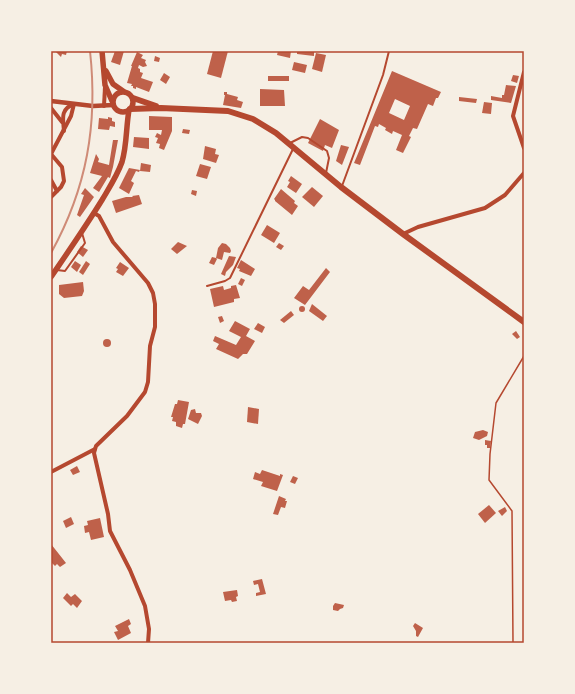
<svg xmlns="http://www.w3.org/2000/svg" width="575" height="694" font-family="Figtree,sans-serif">
	<style>
		.building { fill: #bf614a; fill-rule: evenodd }
		.lines { fill: none; stroke-linecap: round; stroke-linejoin: round }
		.path { stroke: #b5482f; stroke-width: 1.5 }
		.service { stroke: #b5482f; stroke-width: 2 }
		.minor { stroke: #b5482f; stroke-width: 4 }
		.tertiary { stroke: #b5482f; stroke-width: 4.5 }
		.secondary { stroke: #b5482f; stroke-width: 5.5 }
		.primary { stroke: #b5482f; stroke-width: 6 }
		.rail { stroke: #cf8b77; stroke-width: 2 }
		.neatline { fill: none; stroke: #b5482f; stroke-width: 1.5 }
	</style>
	<rect width="100%" height="100%" fill="#f6efe4"/>
	<g class="building">
		<path d="M 55,51 L 67,51 L 66,55 L 62,54 L 61,57 Z"/>
		<path d="M 115,51 L 124,51 L 120,65 L 111,62 Z"/>
		<path d="M 213,51 L 228,51 L 221,78 L 207,74 Z"/>
		<path d="M 278,51 L 291,51 L 290,58 L 277,55 Z"/>
		<path d="M 297,51 L 314,51 L 314,56 L 297,54 Z"/>
		<path d="M 137,52 L 143,55 L 141,58 L 146,60 L 145,62 L 147,66 L 143,67 L 139,65 L 138,68 L 140,69 L 140,72 L 143,73 L 141,78 L 153,82 L 149,92 L 136,87 L 136,89 L 133,88 L 133,86 L 131,86 L 132,84 L 127,83 L 132,66 L 131,66 Z"/>
		<path d="M 316,53 L 326,55 L 322,72 L 312,69 Z"/>
		<path d="M 155,56 L 160,58 L 159,62 L 154,61 Z"/>
		<path d="M 294,62 L 307,65 L 305,73 L 292,70 Z"/>
		<path d="M 392,71 L 441,92 L 438,98 L 436,98 L 433,106 L 428,104 L 417,129 L 413,128 L 409,136 L 411,137 L 403,153 L 396,150 L 402,135 L 393,131 L 392,134 L 385,130 L 386,128 L 379,124 L 378,127 L 375,126 L 360,165 L 354,163 L 357,156 ZM 395,99 L 410,106 L 404,120 L 389,113 Z"/>
		<path d="M 164,73 L 170,77 L 166,84 L 160,80 Z"/>
		<path d="M 513,75 L 519,76 L 517,83 L 511,81 Z"/>
		<rect x="268" y="76" width="21" height="5"/>
		<path d="M 506,85 L 516,86 L 511,103 L 491,100 L 491,96 L 502,98 L 502,95 L 504,95 Z"/>
		<path d="M 260,89 L 284,90 L 285,106 L 260,106 Z"/>
		<path d="M 224,92 L 227,92 L 227,94 L 238,97 L 237,100 L 243,102 L 241,108 L 223,105 L 225,95 L 224,95 Z"/>
		<path d="M 459,97 L 477,99 L 476,103 L 459,101 Z"/>
		<path d="M 484,102 L 492,103 L 491,114 L 482,113 Z"/>
		<path d="M 149,116 L 172,117 L 172,131 L 164,150 L 159,148 L 160,144 L 156,143 L 158,138 L 155,137 L 157,133 L 161,135 L 162,130 L 149,130 Z"/>
		<path d="M 108,117 L 112,118 L 112,121 L 115,122 L 115,127 L 110,126 L 109,130 L 98,129 L 99,118 L 108,119 Z"/>
		<path d="M 320,119 L 339,130 L 332,148 L 325,145 L 323,151 L 308,143 Z"/>
		<path d="M 183,129 L 190,130 L 189,134 L 182,133 Z"/>
		<path d="M 134,137 L 149,138 L 149,149 L 133,147 Z"/>
		<path d="M 113,140 L 118,140 L 113,167 L 110,178 L 108,177 L 99,192 L 93,188 L 102,176 L 90,173 L 96,154 L 99,159 L 98,162 L 109,165 Z"/>
		<path d="M 341,145 L 349,147 L 342,165 L 336,161 Z"/>
		<path d="M 205,146 L 216,149 L 215,154 L 219,155 L 216,163 L 203,159 Z"/>
		<path d="M 141,163 L 151,165 L 150,172 L 140,171 Z"/>
		<path d="M 200,164 L 211,167 L 207,179 L 196,176 Z"/>
		<path d="M 129,168 L 140,170 L 139,172 L 136,171 L 131,181 L 134,183 L 129,194 L 119,188 Z"/>
		<path d="M 291,176 L 302,184 L 296,193 L 287,187 L 290,182 L 288,181 Z"/>
		<path d="M 312,187 L 323,196 L 314,207 L 302,197 Z"/>
		<path d="M 85,188 L 94,197 L 80,217 L 77,215 L 84,195 L 81,194 Z"/>
		<path d="M 281,189 L 295,201 L 294,203 L 298,206 L 292,215 L 275,201 L 275,200 L 274,199 Z"/>
		<path d="M 192,190 L 197,191 L 196,196 L 191,194 Z"/>
		<path d="M 139,195 L 142,204 L 116,213 L 112,201 L 126,197 L 133,197 L 132,196 Z"/>
		<path d="M 267,225 L 280,233 L 274,243 L 261,235 Z"/>
		<path d="M 178,242 L 187,246 L 177,254 L 171,249 Z"/>
		<path d="M 222,243 L 226,244 L 230,248 L 231,251 L 230,253 L 224,252 L 222,260 L 216,258 L 217,259 L 214,265 L 209,263 L 212,257 L 216,258 L 218,248 Z"/>
		<path d="M 279,243 L 284,246 L 281,250 L 276,247 Z"/>
		<path d="M 81,246 L 88,250 L 83,257 L 77,252 Z"/>
		<path d="M 229,256 L 236,257 L 233,265 L 226,272 L 225,276 L 221,274 Z"/>
		<path d="M 241,260 L 255,269 L 251,276 L 239,271 L 240,269 L 237,268 Z"/>
		<path d="M 75,261 L 81,265 L 77,272 L 71,267 Z"/>
		<path d="M 86,261 L 90,264 L 83,275 L 79,272 Z"/>
		<path d="M 120,262 L 129,268 L 123,276 L 116,272 L 118,269 L 116,268 Z"/>
		<path d="M 326,268 L 330,272 L 305,305 L 294,298 L 303,286 L 309,290 Z"/>
		<path d="M 241,278 L 245,280 L 242,286 L 238,284 Z"/>
		<path d="M 83,282 L 84,291 L 82,296 L 64,298 L 59,294 L 59,285 Z"/>
		<path d="M 236,285 L 240,298 L 234,299 L 234,302 L 214,307 L 210,289 L 223,286 L 224,290 L 231,288 L 231,286 Z"/>
		<path d="M 312,304 L 327,316 L 323,321 L 309,311 Z"/>
		<circle cx="302" cy="309" r="3"/>
		<path d="M 291,311 L 294,315 L 284,323 L 280,320 Z"/>
		<path d="M 222,316 L 224,321 L 220,323 L 218,317 Z"/>
		<path d="M 235,321 L 250,329 L 246,336 L 255,341 L 247,354 L 243,354 L 238,359 L 216,349 L 219,344 L 213,341 L 215,336 L 236,345 L 241,337 L 229,331 Z"/>
		<path d="M 258,323 L 265,327 L 262,333 L 254,329 Z"/>
		<path d="M 516,331 L 520,337 L 517,339 L 512,334 Z"/>
		<circle cx="107" cy="343" r="4"/>
		<path d="M 178,400 L 189,402 L 185,424 L 183,424 L 182,428 L 176,426 L 176,422 L 172,421 L 173,417 L 171,417 L 175,404 L 177,404 Z"/>
		<path d="M 248,407 L 259,409 L 258,424 L 247,422 Z"/>
		<path d="M 195,409 L 196,413 L 201,413 L 202,416 L 198,424 L 188,419 L 191,410 Z"/>
		<path d="M 483,430 L 488,432 L 487,436 L 479,440 L 473,438 L 475,432 Z"/>
		<path d="M 485,440 L 491,441 L 490,448 L 487,448 L 487,445 L 485,445 Z"/>
		<path d="M 77,466 L 80,472 L 73,475 L 70,470 Z"/>
		<path d="M 262,470 L 280,476 L 280,474 L 283,475 L 277,491 L 261,486 L 263,482 L 253,479 L 255,472 L 260,474 Z"/>
		<path d="M 293,476 L 298,478 L 295,484 L 290,482 Z"/>
		<path d="M 279,496 L 286,499 L 285,501 L 287,501 L 285,508 L 281,507 L 278,515 L 273,514 Z"/>
		<path d="M 489,505 L 496,513 L 485,523 L 478,514 Z"/>
		<path d="M 505,507 L 507,511 L 502,516 L 498,511 Z"/>
		<path d="M 71,517 L 74,524 L 66,528 L 63,521 Z"/>
		<path d="M 100,518 L 104,537 L 91,540 L 89,532 L 85,533 L 84,526 L 88,525 L 87,521 Z"/>
		<path d="M 51,544 L 66,563 L 60,567 L 57,564 L 55,566 L 51,562 Z"/>
		<path d="M 262,579 L 266,594 L 256,596 L 256,593 L 260,592 L 258,584 L 254,585 L 253,581 Z"/>
		<path d="M 237,590 L 238,596 L 236,597 L 237,601 L 232,602 L 231,600 L 225,601 L 223,592 Z"/>
		<path d="M 67,593 L 71,597 L 75,594 L 82,601 L 77,608 L 73,604 L 71,606 L 63,598 Z"/>
		<path d="M 335,603 L 344,605 L 343,608 L 340,609 L 338,611 L 333,610 L 333,606 Z"/>
		<path d="M 129,619 L 131,624 L 128,626 L 131,633 L 118,640 L 114,632 L 118,631 L 115,626 Z"/>
		<path d="M 415,623 L 423,628 L 418,637 L 416,636 L 416,631 L 413,626 Z"/>
	</g>
	<g class="lines">
		<path class="path" d="M 513,643 L 512,511 L 489,480 L 490,454 L 496,403 L 524,356"/>
		<g class="service">
			<path d="M 290,143 L 302,137 L 308,138 L 327,151 L 329,158 L 326,173"/>
			<path d="M 342,186 L 383,75 L 389,51"/>
			<path d="M 57,270 L 65,271 L 85,243 L 82,233"/>
			<path d="M 207,286 L 225,281 L 230,278 L 293,149"/>
		</g>
		<g class="minor">
			<path d="M 524,72 L 513,116 L 524,148"/>
			<path d="M 104,106 L 105,87"/>
			<path d="M 51,108 L 62,122"/>
			<path d="M 64,131 C 63,119 60,109 74,104"/>
			<path d="M 51,154 L 71,116 L 74,104"/>
			<path d="M 51,180 L 57,191"/>
			<path d="M 51,197 L 61,187 L 64,181 L 62,167 L 51,154"/>
			<path d="M 94,213 L 99,216 L 113,242 L 148,283 L 153,293 L 155,304 L 155,327 L 150,346 L 148,382 L 145,392 L 127,416 L 96,446 L 94,453 L 108,514 L 110,531 L 130,570 L 145,606 L 149,629 L 148,643"/>
			<path d="M 403,234 L 418,227 L 485,208 L 505,195 L 524,173"/>
			<path d="M 51,472 L 95,449"/>
		</g>
		<path class="tertiary" d="M 51,101 L 93,106 L 113,105"/>
		<g class="secondary">
			<path d="M 102,51 L 105,85 L 112,101"/>
			<path d="M 106,71 L 113,84 L 123,91"/>
			<circle cx="123" cy="102" r="10"/>
			<path d="M 51,277 C 68,252 86,226 102,200 C 109,188 117,176 122,162 C 127,145 126,127 129,110"/>
		</g>
		<g class="primary">
			<path d="M 133,98 L 156,106"/>
			<path d="M 130,109 L 161,108 L 228,111 L 253,119 L 276,133 L 341,187 L 403,234 L 524,322"/>
		</g>
		<path class="rail" d="M 51,253 C 87,188 98,124 90,51"/>
	</g>
	<rect width="575" height="694" fill="none" stroke="#f6efe4" stroke-width="104"/>
	<rect x="52" y="52" width="471" height="590" class="neatline"/>
</svg>
